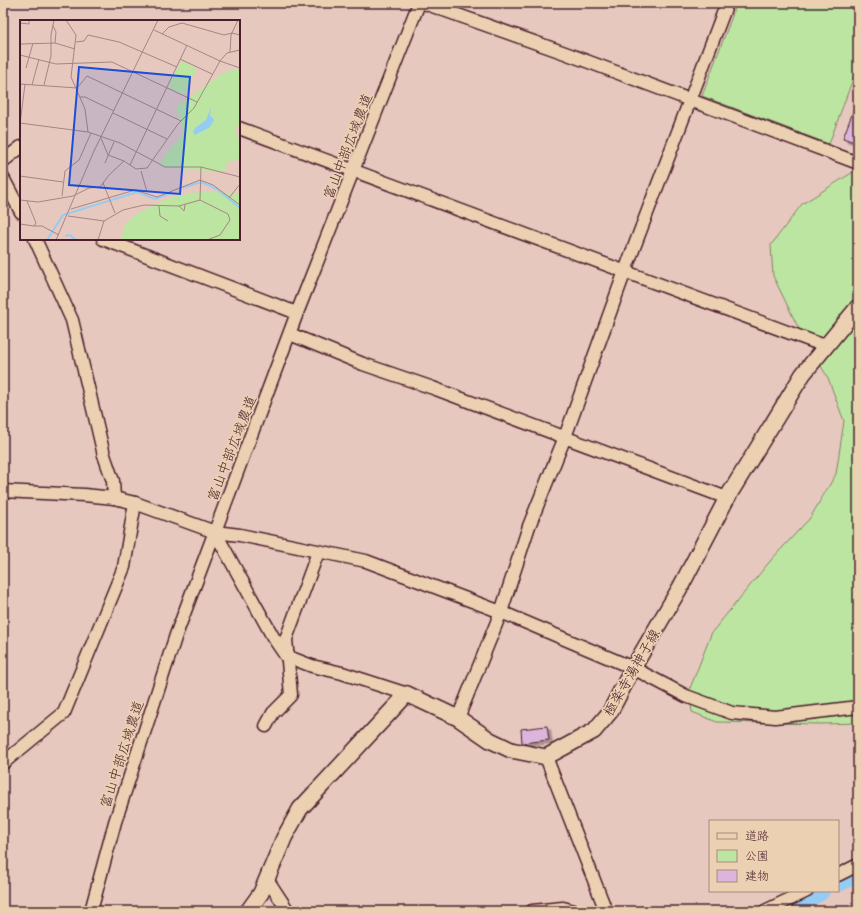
<svg xmlns="http://www.w3.org/2000/svg" width="861" height="914" font-family="'Patrick Hand','Klee One',sans-serif">
	<style>
		.green { fill: #bce5a2; stroke: #838266 }
		.lines { fill: none; stroke-linecap: round; stroke-linejoin: round }
		.river { stroke: #95ccf3; stroke-width: 20 }
		.building { fill: #ddb5dc; stroke: #4a1f2b; filter: url(#shadow) }
		.minor-casing { stroke: #4a1f2b; stroke-width: 15 }
		.major-casing { stroke: #4a1f2b; stroke-width: 18 }
		.minor { stroke: #ebd0b2; stroke-width: 12 }
		.major { stroke: #ebd0b2; stroke-width: 15 }
		.labels { text-anchor: middle; dominant-baseline: central; stroke-width: 3.5; stroke-linejoin: round; paint-order: stroke }
		.street-label { font-size: 14px; fill: #4a1f2b; stroke: #ebd0b2 }
		.inset-river { fill: none; stroke: #95ccf3; stroke-width: 2 }
		.inset-road { fill: none; stroke: #a88484; stroke-width: 1 }
		.view { fill: #1d4ed8; fill-opacity: 0.15; stroke: #1d4ed8; stroke-width: 2 }
		.inset-edge { fill: none; stroke: #4a1f2b; stroke-width: 2 }
	</style>
	<defs>
		<filter id="shadow"><feDropShadow dx="3.5" dy="3.5" stdDeviation="0" flood-color="#0004"/></filter>
	</defs>
	<rect width="100%" height="100%" fill="#e7c8bf"/>
	<filter id="ink" filterUnits="userSpaceOnUse"><feTurbulence type="fractalNoise" baseFrequency=".025" numOctaves="2"/><feDisplacementMap in="SourceGraphic" scale="8" xChannelSelector="R" yChannelSelector="G"/><feConvolveMatrix kernelMatrix="1 2 1 2 8 2 1 2 1" color-interpolation-filters="sRGB"/></filter>
	<g filter="url(#ink)">
		<g class="green">
			<path d="M 737,3 L 858,3 L 858,65 L 829,144 L 702,96 Z"/>
			<path d="M 858,169 L 858,723 L 821,724 L 717,722 L 692,712 L 689,691 L 712,632 L 771,560 L 810,518 L 836,474 L 844,421 L 828,378 L 798,327 L 773,276 L 771,245 L 802,204 Z"/>
		</g>
		<g class="lines">
			<g class="river">
				<path d="M 838,882 L 858,872"/>
				<path d="M 781,911 L 820,891"/>
			</g>
		</g>
		<g class="building">
			<path d="M 855,106 L 858,107 L 858,131 L 854,142 L 843,138 Z"/>
			<path d="M 547,726 L 549,740 L 522,743 L 521,729 Z"/>
		</g>
		<g class="lines">
			<g class="minor-casing">
				<g id="minor">
					<path d="M 424,3 L 565,53 L 858,163"/>
					<path d="M 239,128 L 825,346"/>
					<path d="M 3,161 L 21,147"/>
					<path d="M 3,178 L 21,212"/>
					<path d="M 35,239 L 72,320 L 104,455 L 113,481 L 114,498"/>
					<path d="M 103,239 L 297,313"/>
					<path d="M 290,334 L 363,364 L 433,388 L 727,498"/>
					<path d="M 3,491 L 84,495 L 114,498 L 135,503 L 215,532 L 240,535 L 366,561 L 501,612 L 633,668 L 686,696 L 732,713 L 775,717 L 858,707"/>
					<path d="M 215,532 L 273,637 L 286,656 L 312,666 L 342,673 L 407,694"/>
					<path d="M 458,718 L 501,612 L 529,526 L 565,437 L 625,271 L 727,3"/>
					<path d="M 266,726 L 273,713 L 291,695 L 286,639 L 318,552"/>
					<path d="M 546,757 L 606,911"/>
					<path d="M 3,763 L 64,713 L 124,567 L 135,503"/>
					<path d="M 838,875 L 858,865"/>
					<path d="M 267,879 L 288,911"/>
					<path d="M 91,911 L 115,822 L 176,635 L 297,313 L 419,3"/>
					<path d="M 532,911 L 563,908 L 574,911"/>
					<path d="M 765,911 L 807,891"/>
				</g>
			</g>
			<g class="major-casing">
				<path id="major" d="M 248,911 L 261,893 L 284,838 L 300,809 L 407,694 L 458,718 L 490,740 L 511,750 L 546,757 L 594,731 L 610,712 L 633,668 L 681,586 L 727,498 L 803,374 L 858,307"/>
			</g>
			<use href="#minor" class="minor"/>
			<use href="#major" class="major"/>
		</g>
	</g>
	<g class="labels">
		<g class="street-label">
			<text transform="translate(347 146) rotate(-69)">富山中部広域農道</text>
			<text transform="translate(231 448) rotate(-69)">富山中部広域農道</text>
			<text transform="translate(631 672) rotate(-60)">極楽寺湯神子線</text>
			<text transform="translate(121 754) rotate(-72)">富山中部広域農道</text>
		</g>
	</g>
	<g transform="translate(20 20)">
		<rect width="220" height="220" fill="#e7c8bf"/>
		<path d="M 161,41 L 177,48 L 164,75 L 148,67 ZM 220,49 L 220,104 L 215,109 L 220,124 L 220,139 L 206,143 L 207,150 L 204,151 L 192,152 L 140,146 L 144,136 L 161,117 L 163,111 L 156,87 L 200,55 L 210,50 ZM 183,171 L 220,174 L 220,220 L 101,220 L 105,204 L 118,193 L 152,177 Z" fill="#bce5a2"/>
		<path d="M 191,87 L 190,95 L 194,100 L 190,107 L 175,115 L 173,112 L 175,108 L 186,100 Z" fill="#95ccf3"/>
		<path class="inset-river" d="M 163,168 L 181,162 L 197,169 L 220,188M 45,216 L 50,215 L 56,220M 27,220 L 43,195 L 117,172 L 135,179 L 151,173"/>
		<path class="inset-road" d="M 46,0 L 56,15 L 51,57 L 65,89 L 68,112M 0,3 L 9,4 L 9,0M 33,6 L 36,12 L 35,23M 134,10 L 200,41 L 207,33 L 220,30M 142,14 L 149,7 L 162,3 L 204,15 L 212,13 L 220,15M 56,22 L 64,21 L 68,15 L 99,22 L 157,47M 0,24 L 35,23 L 55,29M 210,32 L 211,15 L 218,0M 0,35 L 36,44 L 92,42 L 177,82M 160,39 L 192,54M 6,48 L 13,23M 0,64 L 57,68 L 67,56 L 161,101M 12,65 L 19,39M 24,65 L 31,36 L 31,15 L 34,0M 60,77 L 65,77 L 94,91M 93,93 L 147,119M 0,103 L 68,112 L 100,123 L 145,147 L 181,147 L 220,157M 0,104 L 5,64M 81,118 L 88,135 L 104,141M 85,143 L 94,122M 110,145 L 167,25M 181,147 L 180,180 L 208,194 L 210,200 L 200,215 L 187,220M 121,151 L 127,172M 0,156 L 43,162M 83,163 L 95,193M 42,176 L 45,151 L 59,140 L 71,113M 209,178 L 220,164M 0,180 L 18,182 L 53,176 L 69,168 L 80,167 L 89,155 L 104,141 L 116,149 L 127,148 L 158,104 L 174,88 L 200,41 L 220,48M 139,186 L 140,196 L 148,201M 159,186 L 164,191 L 165,185M 51,189 L 115,170 L 137,177 L 180,160 L 193,165 L 220,185M 48,196 L 84,201 L 103,190 L 124,185 L 159,186 L 180,180M 0,204 L 14,206 L 16,203 L 7,181M 14,206 L 22,206 L 39,215M 36,220 L 74,131 L 138,0M 78,220 L 84,201"/>
		<path class="view" d="M 59,47 L 170,57 L 160,174 L 49,165 Z"/>
		<rect width="220" height="220" class="inset-edge"/>
	</g>
	<rect width="861" height="914" fill="none" stroke="#ebd0b2" stroke-width="16"/>
	<rect x="8" y="8" width="845" height="898" fill="none" stroke="#4a1f2b" stroke-width="1.5" filter="url(#ink)"/>
	<rect x="709" y="820" width="130" height="72" fill="#ebd0b2" stroke="#ab897c"/>
	<rect x="717" y="833" width="20" height="6" fill="#ebd0b2" stroke="#ab897c"/>
	<text x="745" y="840" font-size="12" fill="#4a1f2b">道路</text>
	<rect x="717" y="850" width="20" height="12" fill="#bce5a2" stroke="#ab897c"/>
	<text x="745" y="860" font-size="12" fill="#4a1f2b">公園</text>
	<rect x="717" y="870" width="20" height="12" fill="#ddb5dc" stroke="#ab897c"/>
	<text x="745" y="880" font-size="12" fill="#4a1f2b">建物</text>
</svg>
